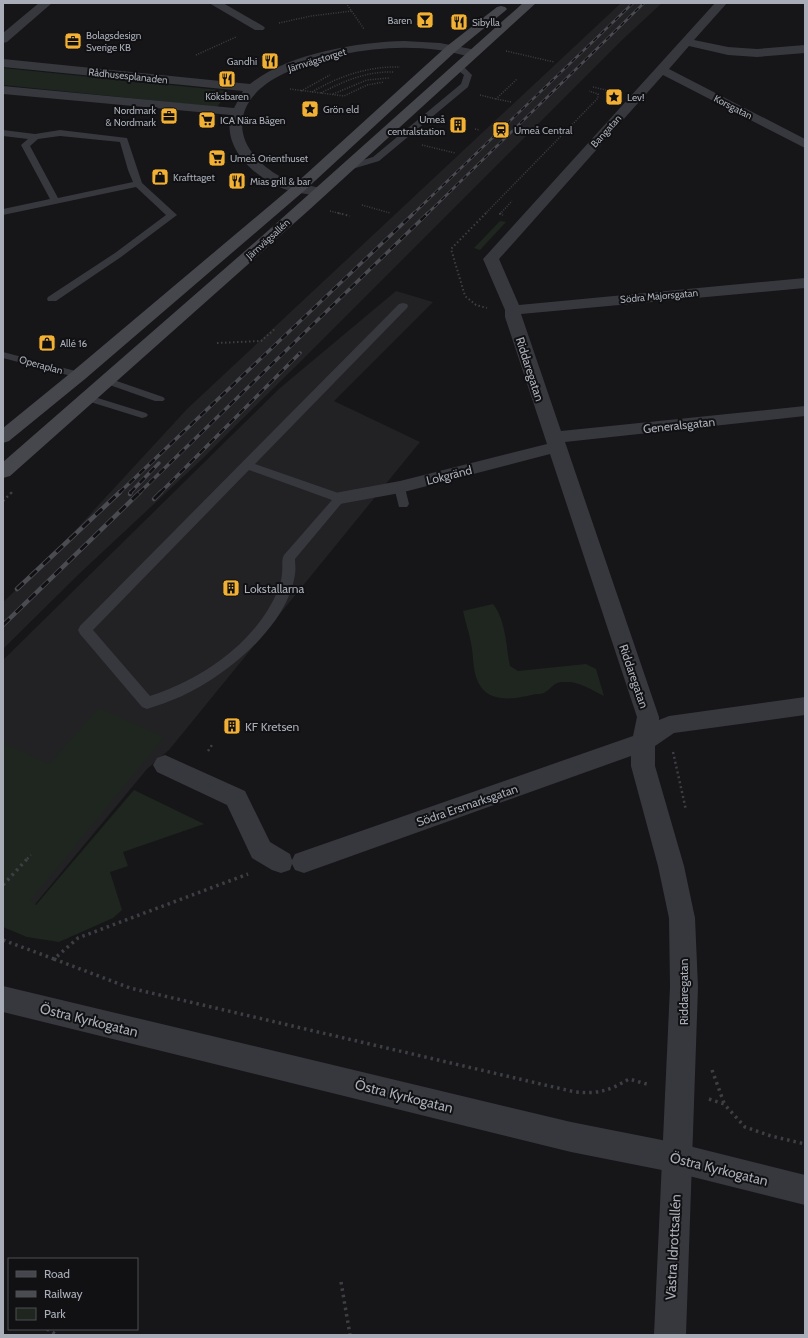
<svg xmlns="http://www.w3.org/2000/svg" width="808" height="1338" font-family="Cabin,sans-serif">
	<style>
		.built { fill: #222225 }
		.green { fill: #1e261f }
		.lines { fill: none; stroke-linecap: round; stroke-linejoin: round }
		.path-far3 { stroke: #3d3f44; stroke-width: 1.5; stroke-dasharray: 1 1.5; stroke-linecap: butt }
		.path-far2 { stroke: #3d3f44; stroke-width: 2; stroke-dasharray: 1.5 2.5; stroke-linecap: butt }
		.path-far1 { stroke: #3d3f44; stroke-width: 2.5; stroke-dasharray: 2 3; stroke-linecap: butt }
		.path { stroke: #3d3f44; stroke-width: 3.5; stroke-dasharray: 2.5 4; stroke-linecap: butt }
		.service { fill: #37383d; fill-rule: evenodd }
		.minor { fill: #37383d; fill-rule: evenodd }
		.tertiary { fill: #37383d; fill-rule: evenodd }
		.secondary { fill: #45474d; fill-rule: evenodd }
		.rail-far2-casing { stroke: #4a4c52; stroke-width: 2.5 }
		.rail-far1-casing { stroke: #4a4c52; stroke-width: 3.5 }
		.rail-casing { stroke: #4a4c52; stroke-width: 4.5 }
		.rail-far2 { stroke: #111113; stroke-width: 1.5; stroke-dasharray: 5; stroke-linecap: butt }
		.rail-far1 { stroke: #111113; stroke-width: 2.5; stroke-dasharray: 7; stroke-linecap: butt }
		.rail { stroke: #111113; stroke-width: 3; stroke-dasharray: 9; stroke-linecap: butt }
		.labels { text-anchor: middle; dominant-baseline: central; stroke-width: 4; stroke-linejoin: round; paint-order: stroke }
		.far-poi-label { font-size: 10px; fill: #a8adb8; stroke: #111113; text-anchor: start }
		.far-street-label { font-size: 10px; fill: #a8adb8; stroke: #111113 }
		.street-label { font-size: 12px; fill: #a8adb8; stroke: #111113 }
		.poi-label { font-size: 12px; fill: #a8adb8; stroke: #111113; text-anchor: start }
		.near-street-label { font-size: 14px; fill: #a8adb8; stroke: #111113 }
	</style>
	<rect width="100%" height="100%" fill="#161618"/>
	<g class="built">
		<path d="M 621,3 L 662,3 L 620,42 L 298,364 L 199,462 L 80,573 L 3,649 L 3,602 L 47,561 L 187,409 Z"/>
		<path d="M 396,291 L 433,302 L 334,401 L 420,442 L 169,750 L 147,769 L 36,903 L 27,937 L 3,923 L 3,660 L 280,388 Z"/>
	</g>
	<g class="green">
		<path d="M 3,68 L 229,91 L 217,107 L 3,85 Z"/>
		<path d="M 500,221 L 506,222 L 480,250 L 474,248 Z"/>
		<path d="M 493,604 C 506,620 506,646 510,666 L 518,671 L 586,664 L 596,669 L 604,696 C 591,690 580,681 565,682 C 552,682 553,688 544,693 C 542,694 538,694 536,694 C 519,698 493,704 481,687 C 472,675 474,657 471,643 C 469,632 465,621 463,611 Z"/>
		<path d="M 99,708 L 164,737 L 30,901 L 36,905 L 134,790 L 204,824 L 123,852 L 128,866 L 110,872 L 122,910 L 113,918 L 59,942 L 27,937 L 3,927 L 3,743 L 49,764 Z"/>
	</g>
	<g class="lines">
		<g class="path-far3">
			<path d="M 346,3 L 364,29"/>
			<path d="M 279,23 L 311,16 L 352,11"/>
			<path d="M 506,51 L 554,62"/>
			<path d="M 196,55 L 236,37"/>
			<path d="M 593,87 L 614,92"/>
			<path d="M 290,89 L 344,96 L 367,85 L 384,82"/>
			<path d="M 301,91 L 330,75"/>
			<path d="M 312,92 C 339,76 369,66 400,67"/>
			<path d="M 321,93 C 344,81 367,71 394,72"/>
			<path d="M 333,94 L 367,80 L 389,78"/>
			<path d="M 480,95 L 496,99"/>
			<path d="M 511,102 L 496,99 L 517,79"/>
			<path d="M 475,129 L 480,130"/>
			<path d="M 422,145 L 455,153"/>
			<path d="M 362,205 L 390,213"/>
			<path d="M 330,211 L 342,214"/>
			<path d="M 485,214 L 598,98 L 598,94 L 589,91"/>
			<path d="M 500,214 L 512,201"/>
		</g>
		<g class="path-far2">
			<path d="M 338,213 L 350,216"/>
			<path d="M 486,213 L 451,249 L 465,296 L 476,305 L 487,308"/>
			<path d="M 501,213 L 500,214 L 503,215"/>
			<path d="M 217,343 L 261,341 L 276,328"/>
			<path d="M 11,493 L 13,492"/>
		</g>
		<g class="path-far1">
			<path d="M 3,501 L 12,492"/>
			<path d="M 208,751 L 212,745"/>
			<path d="M 673,752 L 686,810"/>
			<path d="M 27,859 L 31,855"/>
		</g>
		<g class="path">
			<path d="M 3,885 L 28,858"/>
			<path d="M 3,940 L 54,959 L 78,938 L 248,874"/>
			<path d="M 54,959 L 130,988 L 575,1092 C 598,1094 609,1091 629,1079 L 650,1085"/>
			<path d="M 712,1070 L 724,1103"/>
			<path d="M 709,1099 L 724,1104 L 745,1127 L 771,1136 L 805,1144"/>
			<path d="M 341,1282 L 350,1335"/>
			<path d="M 47,1329 L 57,1335"/>
		</g>
		<g class="service">
			<path d="M 455,64 L 461,64 L 472,75 L 468,87 L 379,161 L 349,170 L 343,170 L 342,168 L 343,166 L 373,157 L 461,84 L 464,75 L 455,68 Z"/>
			<path d="M 3,130 L 35,134 L 60,130 L 127,138 L 142,183 L 177,215 L 121,257 L 56,301 L 48,301 L 47,299 L 48,297 L 115,253 L 166,215 L 136,187 L 3,215 L 3,209 L 50,199 L 21,145 L 28,139 L 3,136 ZM 60,136 L 120,142 L 128,170 L 133,182 L 58,198 L 30,146 L 38,139 Z"/>
			<path d="M 403,303 L 407,304 L 408,306 L 407,308 L 255,464 L 344,495 L 346,498 L 295,559 C 295,564 296,569 295,574 C 288,626 226,676 182,696 C 171,701 159,705 147,709 L 142,707 L 80,634 L 78,630 L 80,626 L 399,304 ZM 249,470 L 332,500 L 284,555 C 281,560 283,567 282,573 C 282,578 280,585 278,590 C 256,643 202,679 150,696 L 93,630 Z"/>
			<path d="M 3,352 L 83,373 L 84,375 L 79,378 L 3,358 Z"/>
			<path d="M 108,378 L 163,397 L 165,399 L 163,401 L 155,401 L 104,383 L 102,381 Z"/>
			<path d="M 88,395 L 146,413 L 148,415 L 146,417 L 142,418 L 84,400 L 82,398 L 84,396 Z"/>
			<path d="M 400,483 L 404,484 L 409,504 L 407,507 L 399,507 L 394,487 L 396,484 Z"/>
		</g>
		<g class="minor">
			<path d="M 39,3 L 52,3 L 7,42 L 3,43 L 3,33 Z"/>
			<path d="M 209,3 L 223,3 L 263,26 L 265,28 L 263,30 L 255,30 Z"/>
			<path d="M 715,3 L 727,3 L 694,40 L 728,47 L 757,49 L 805,45 L 805,53 L 757,57 L 728,55 L 689,46 L 669,69 L 805,139 L 805,148 L 663,75 L 499,259 L 519,305 L 805,278 L 805,288 L 521,314 L 561,431 L 805,406 L 805,416 L 565,442 L 659,717 L 659,720 L 669,716 L 805,697 L 805,715 L 674,733 L 655,746 L 655,766 L 684,866 L 695,918 L 698,987 L 686,1335 L 654,1335 L 670,987 L 669,918 L 658,866 L 631,766 L 631,756 L 304,873 L 295,870 L 292,864 L 290,870 L 281,873 L 272,870 L 252,858 L 227,805 L 157,772 L 153,765 L 157,758 L 165,755 L 245,791 L 270,842 L 290,854 L 292,860 L 295,854 L 633,736 L 637,717 L 550,454 L 400,493 L 340,504 L 333,502 L 330,498 L 333,494 L 340,492 L 400,481 L 547,444 L 505,317 L 505,310 L 483,259 Z"/>
			<path d="M 404,41 L 440,43 L 476,50 L 478,53 L 476,56 L 472,57 C 461,55 450,51 439,50 C 388,43 332,52 285,73 C 229,99 228,147 281,177 C 295,185 310,185 325,189 L 327,192 L 325,195 L 320,196 C 308,194 295,193 284,189 C 255,178 222,148 231,115 L 3,94 L 3,86 L 234,108 L 243,91 L 3,67 L 3,59 L 250,84 C 287,54 357,42 404,41 Z"/>
		</g>
		<path class="tertiary" d="M 3,986 L 571,1122 L 677,1143 L 805,1175 L 805,1205 L 677,1173 L 571,1152 L 3,1012 Z"/>
		<g class="secondary">
			<path d="M 523,3 L 536,3 L 309,210 L 10,476 L 3,478 L 3,462 L 261,237 Z"/>
			<path d="M 501,6 L 505,7 L 507,9 L 505,11 L 455,52 L 304,191 L 85,379 L 9,441 L 3,443 L 3,428 L 73,371 L 294,185 L 447,46 L 497,7 Z"/>
		</g>
		<g class="rail-far2-casing">
			<g id="rail-far2">
				<path d="M 413,214 L 633,3"/>
				<path d="M 427,214 L 644,3"/>
			</g>
		</g>
		<g class="rail-far1-casing">
			<g id="rail-far1">
				<path d="M 119,493 L 414,213"/>
				<path d="M 130,493 L 159,463"/>
				<path d="M 139,493 L 428,213"/>
				<path d="M 160,493 L 300,353"/>
			</g>
		</g>
		<g class="rail-casing">
			<g id="rail">
				<path d="M 130,494 L 131,492"/>
				<path d="M 154,499 L 161,492"/>
				<path d="M 17,589 L 120,492"/>
				<path d="M 3,625 L 140,492"/>
			</g>
		</g>
		<use href="#rail-far2" class="rail-far2"/>
		<use href="#rail-far1" class="rail-far1"/>
		<use href="#rail" class="rail"/>
	</g>
	<defs>
		<g id="bar-square" transform="scale(0.9)"><rect x="-9" y="-9" width="18" height="18" rx="4" fill="#f2b134" stroke="#111113"/><path d="M-6-5H6L.8 .8V4.5H3.5V6h-7V4.5H-.8V.8Z" fill="#111"/></g>
		<g id="restaurant-square" transform="scale(0.9)"><rect x="-9" y="-9" width="18" height="18" rx="4" fill="#f2b134" stroke="#111113"/><path d="M-5-6h1v4h1v-4h1v4h1v-4h1v5L-1.5 .5V6h-2V.5L-5-1ZM5-6V6H3V1.5H1.5Q1.5-4 5-6Z" fill="#111"/></g>
		<g id="office-square" transform="scale(0.9)"><rect x="-9" y="-9" width="18" height="18" rx="4" fill="#f2b134" stroke="#111113"/><path d="M-6-3h4V-5.5h4V-3h4V5H-6ZM-1-4.5V-3h2v-1.5ZM-6 0V1H6V0Z" fill="#111"/></g>
		<g id="sight-square" transform="scale(0.9)"><rect x="-9" y="-9" width="18" height="18" rx="4" fill="#f2b134" stroke="#111113"/><path d="M0-6L1.8-2.2L6-1.7L2.9 1.2L3.7 5.4L0 3.3L-3.7 5.4L-2.9 1.2L-6-1.7L-1.8-2.2Z" fill="#111"/></g>
		<g id="supermarket-square" transform="scale(0.9)"><rect x="-9" y="-9" width="18" height="18" rx="4" fill="#f2b134" stroke="#111113"/><path d="M-6-5.5h2.5l.6 2H6L4.5 2H-2.5L-4.4-4H-6ZM-1.5 3.2a1.3 1.3 0 1 0 .1 0ZM3 3.2a1.3 1.3 0 1 0 .1 0Z" fill="#111"/></g>
		<g id="building-square" transform="scale(0.9)"><rect x="-9" y="-9" width="18" height="18" rx="4" fill="#f2b134" stroke="#111113"/><path d="M-4-6H4V6H1V3H-1V6H-4ZM-2.5-4.3h1.7v1.8h-1.7ZM.8-4.3h1.7v1.8H.8ZM-2.5-1h1.7V.8h-1.7ZM.8-1h1.7V.8H.8Z" fill="#111"/></g>
		<g id="station-square" transform="scale(0.9)"><rect x="-9" y="-9" width="18" height="18" rx="4" fill="#f2b134" stroke="#111113"/><path d="M-3-6H3Q5-6 5-4V2Q5 4 3 4L4.5 6H3L1.5 4h-3L-3 6H-4.5L-3 4Q-5 4-5 2V-4Q-5-6-3-6ZM-3.5-4v3h7v-3ZM-3.5 1v1.5H-2V1ZM2 1v1.5H3.5V1Z" fill="#111"/></g>
		<g id="shop-square" transform="scale(0.9)"><rect x="-9" y="-9" width="18" height="18" rx="4" fill="#f2b134" stroke="#111113"/><path d="M-5-2.5h2.3a2.7 3.5 0 0 1 5.4 0H5L5.5 6h-11ZM-1.5-2.5h3a1.5 2.3 0 0 0-3 0Z" fill="#111"/></g>
	</defs>
	<g fill-rule="evenodd">
		<use href="#bar-square" x="425" y="20"/>
		<use href="#restaurant-square" x="459" y="22"/>
		<use href="#office-square" x="73" y="41"/>
		<use href="#restaurant-square" x="270" y="61"/>
		<use href="#restaurant-square" x="227" y="79"/>
		<use href="#sight-square" x="614" y="97"/>
		<use href="#sight-square" x="310" y="109"/>
		<use href="#office-square" x="169" y="116"/>
		<use href="#supermarket-square" x="207" y="120"/>
		<use href="#building-square" x="458" y="125"/>
		<use href="#station-square" x="501" y="130"/>
		<use href="#supermarket-square" x="217" y="158"/>
		<use href="#shop-square" x="160" y="177"/>
		<use href="#restaurant-square" x="237" y="181"/>
		<use href="#shop-square" x="47" y="343"/>
		<use href="#building-square" x="231" y="588"/>
		<use href="#building-square" x="232" y="726"/>
	</g>
	<g class="labels">
		<g class="far-poi-label">
			<text x="412" y="20" text-anchor="end">Baren</text>
			<text x="472" y="22">Sibylla</text>
			<text x="86" y="35">Bolagsdesign<tspan x="86" dy="12">Sverige KB</tspan></text>
			<text x="257" y="61" text-anchor="end">Gandhi</text>
			<text x="227" y="96" text-anchor="middle">Köksbaren</text>
			<text x="627" y="97">Lev!</text>
			<text x="323" y="109">Grön eld</text>
			<text x="156" y="110" text-anchor="end">Nordmark<tspan x="156" dy="12">&amp; Nordmark</tspan></text>
			<text x="445" y="119" text-anchor="end">Umeå<tspan x="445" dy="12">centralstation</tspan></text>
			<text x="220" y="120">ICA Nära Bågen</text>
			<text x="514" y="130">Umeå Central</text>
			<text x="230" y="158">Umeå Orienthuset</text>
			<text x="173" y="177">Krafttaget</text>
			<text x="250" y="181">Mias grill &amp; bar</text>
			<text x="60" y="343">Allé 16</text>
		</g>
		<g class="far-street-label">
			<text transform="translate(317 60) rotate(-17)">Järnvägstorget</text>
			<text transform="translate(128 76) rotate(6)">Rådhusesplanaden</text>
			<text transform="translate(733 107) rotate(27)">Korsgatan</text>
			<text transform="translate(606 131) rotate(-48)">Bangatan</text>
			<text transform="translate(268 239) rotate(-42)">Järnvägsallén</text>
			<text transform="translate(659 296) rotate(-5)">Södra Majorsgatan</text>
			<text transform="translate(41 365) rotate(15)">Operaplan</text>
		</g>
		<g class="street-label">
			<text transform="translate(530 369) rotate(72)">Riddaregatan</text>
			<text transform="translate(679 425) rotate(-6)">Generalsgatan</text>
			<text transform="translate(449 475) rotate(-14)">Lokgränd</text>
			<text transform="translate(634 676) rotate(71)">Riddaregatan</text>
			<text transform="translate(467 805) rotate(-19)">Södra Ersmarksgatan</text>
			<text transform="translate(683 992) rotate(-90)">Riddaregatan</text>
		</g>
		<g class="poi-label">
			<text x="244" y="588">Lokstallarna</text>
			<text x="245" y="726">KF Kretsen</text>
		</g>
		<g class="near-street-label">
			<text transform="translate(89 1020) rotate(14)">Östra Kyrkogatan</text>
			<text transform="translate(404 1096) rotate(14)">Östra Kyrkogatan</text>
			<text transform="translate(719 1169) rotate(14)">Östra Kyrkogatan</text>
			<text transform="translate(673 1247) rotate(-87)">Västra Idrottsallén</text>
		</g>
	</g>
	<rect width="808" height="1338" fill="none" stroke="#a8adb8" stroke-width="8"/>
	<rect x="8" y="1258" width="130" height="72" fill="#111113" stroke="#4d4f55"/>
	<rect x="16" y="1271" width="20" height="6" fill="#45474d" stroke="#4d4f55"/>
	<text x="44" y="1278" font-size="12" fill="#a8adb8">Road</text>
	<rect x="16" y="1291" width="20" height="6" fill="#4a4c52" stroke="#4d4f55"/>
	<text x="44" y="1298" font-size="12" fill="#a8adb8">Railway</text>
	<rect x="16" y="1308" width="20" height="12" fill="#1e261f" stroke="#4d4f55"/>
	<text x="44" y="1318" font-size="12" fill="#a8adb8">Park</text>
</svg>
